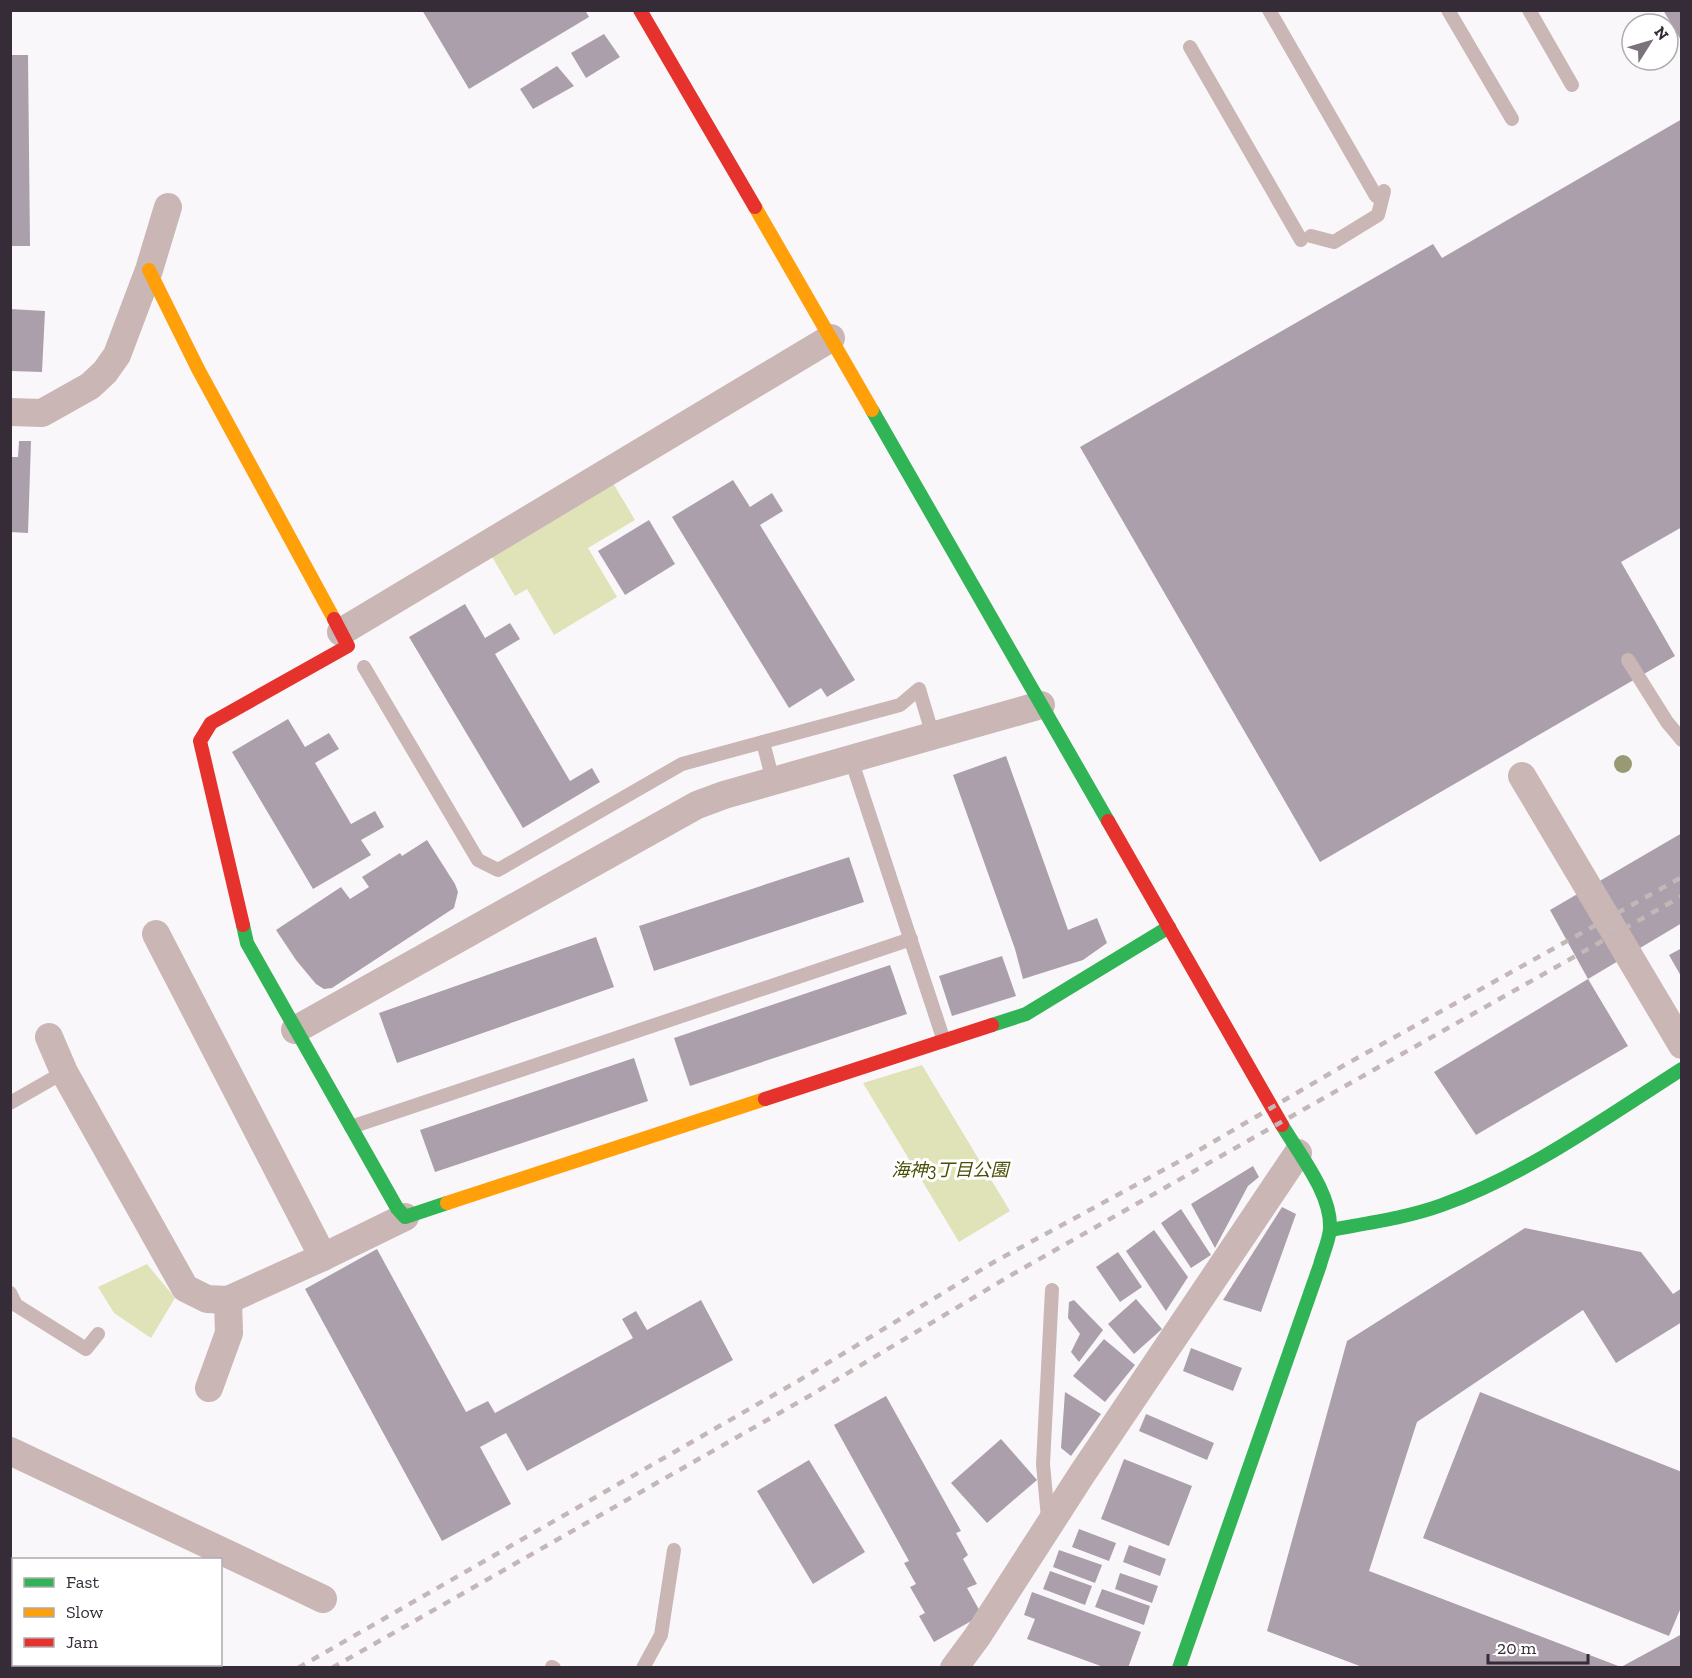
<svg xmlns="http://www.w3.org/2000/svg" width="1692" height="1678" font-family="'Zilla Slab','Noto Sans JP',serif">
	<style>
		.green { fill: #e0e3b8 }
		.building { fill: #ab9fac }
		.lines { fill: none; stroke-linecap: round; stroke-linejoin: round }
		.lane { stroke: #cab6b4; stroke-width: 14 }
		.street { stroke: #cab6b4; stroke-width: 28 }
		.fast { stroke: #30b455; stroke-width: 14 }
		.slow { stroke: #ff9f0a; stroke-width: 14 }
		.jam { stroke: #e5322d; stroke-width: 14 }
		.rail { stroke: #c3b7b8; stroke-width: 4.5; stroke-dasharray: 8 8; stroke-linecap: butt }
		.tree { fill: #999a74 }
		.labels { text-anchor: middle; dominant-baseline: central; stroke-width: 6; stroke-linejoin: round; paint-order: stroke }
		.park-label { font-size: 18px; font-style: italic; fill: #4a4d05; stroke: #fff }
	</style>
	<rect width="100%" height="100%" fill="#faf7fb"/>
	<g class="green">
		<path d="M 613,483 L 635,520 L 588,548 L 617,597 L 554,635 L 527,589 L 515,596 L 491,555 Z"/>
		<path d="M 922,1065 L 1010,1211 L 959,1242 L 863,1083 Z"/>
		<path d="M 147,1264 L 175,1298 L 151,1338 L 114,1313 L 98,1287 Z"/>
	</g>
	<g class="building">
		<path d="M 422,10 L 585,10 L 589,17 L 469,89 Z"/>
		<path d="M 1663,10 L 1682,10 L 1682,42 Z"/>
		<path d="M 604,34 L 620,57 L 586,78 L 571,53 Z"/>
		<path d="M 10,55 L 28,55 L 30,246 L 10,246 Z"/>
		<path d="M 557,66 L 574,86 L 533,109 L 520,89 Z"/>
		<path d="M 1682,119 L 1682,527 L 1621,562 L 1675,656 L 1320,862 L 1080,447 L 1433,244 L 1442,258 Z"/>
		<path d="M 10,309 L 45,311 L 42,372 L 10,371 Z"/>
		<path d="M 19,441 L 31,441 L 28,533 L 10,532 L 10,457 L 18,457 Z"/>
		<path d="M 733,480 L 750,507 L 772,493 L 783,511 L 760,525 L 855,680 L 827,697 L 821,688 L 789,708 L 672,517 Z"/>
		<path d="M 649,520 L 675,564 L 625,595 L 598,551 Z"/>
		<path d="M 465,604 L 485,638 L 510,623 L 520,639 L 495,654 L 570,781 L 592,768 L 600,782 L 523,828 L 409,637 Z"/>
		<path d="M 288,719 L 305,747 L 329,733 L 339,749 L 315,763 L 351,824 L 375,811 L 384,827 L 361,840 L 371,855 L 313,889 L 232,752 Z"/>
		<path d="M 1006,756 L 1068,930 L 1097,918 L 1107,943 L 1083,960 L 1023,979 L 1015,949 L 953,775 Z"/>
		<path d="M 1682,833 L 1682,923 L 1588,979 L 1550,910 Z"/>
		<path d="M 427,840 L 455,884 L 458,892 L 454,908 L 332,988 L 324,989 L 316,984 L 296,960 L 276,930 L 341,887 L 350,899 L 369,887 L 362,877 L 400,853 L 402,856 Z"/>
		<path d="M 849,857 L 864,902 L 654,971 L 639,926 Z"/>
		<path d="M 596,937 L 614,987 L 397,1063 L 379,1013 Z"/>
		<path d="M 1682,948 L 1682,978 L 1669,955 Z"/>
		<path d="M 1002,956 L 1016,996 L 952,1016 L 939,976 Z"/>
		<path d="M 890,965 L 907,1014 L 690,1086 L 674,1038 Z"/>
		<path d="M 1588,979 L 1628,1046 L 1476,1135 L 1434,1072 Z"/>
		<path d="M 634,1058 L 648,1101 L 435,1172 L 420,1130 Z"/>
		<path d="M 1253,1166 L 1259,1177 L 1248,1186 L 1215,1248 L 1191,1204 Z"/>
		<path d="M 1282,1207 L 1296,1214 L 1261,1312 L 1223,1300 Z"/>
		<path d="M 1181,1209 L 1211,1255 L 1191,1268 L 1161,1223 Z"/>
		<path d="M 1525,1228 L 1641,1252 L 1673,1294 L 1682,1288 L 1682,1322 L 1616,1363 L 1583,1310 L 1417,1422 L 1369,1571 L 1621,1667 L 1682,1634 L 1682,1668 L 1365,1668 L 1267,1631 L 1347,1341 Z"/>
		<path d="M 1154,1230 L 1188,1277 L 1166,1311 L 1126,1251 Z"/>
		<path d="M 377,1249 L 466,1412 L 488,1401 L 495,1413 L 633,1338 L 622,1319 L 636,1311 L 647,1330 L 701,1300 L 733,1360 L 527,1471 L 506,1433 L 480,1447 L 511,1504 L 442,1541 L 305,1289 Z"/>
		<path d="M 1118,1252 L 1142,1287 L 1120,1302 L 1096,1267 Z"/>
		<path d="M 1136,1299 L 1162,1329 L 1134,1354 L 1108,1324 Z"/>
		<path d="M 1074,1300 L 1103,1330 L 1079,1362 L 1071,1352 L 1080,1334 L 1068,1318 L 1069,1302 Z"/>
		<path d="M 1104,1339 L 1135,1365 L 1105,1402 L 1073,1376 Z"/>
		<path d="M 1191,1348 L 1242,1368 L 1233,1391 L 1183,1371 Z"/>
		<path d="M 1065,1392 L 1101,1414 L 1071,1456 L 1061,1448 Z"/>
		<path d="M 1480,1392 L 1682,1472 L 1682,1605 L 1669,1636 L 1423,1538 Z"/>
		<path d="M 886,1396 L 961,1531 L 956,1533 L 968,1555 L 963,1559 L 977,1584 L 967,1588 L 982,1615 L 934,1642 L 919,1616 L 925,1613 L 910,1587 L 916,1584 L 904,1563 L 909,1561 L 834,1425 Z"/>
		<path d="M 1146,1414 L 1214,1443 L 1207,1460 L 1139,1431 Z"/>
		<path d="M 1001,1439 L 1037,1480 L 987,1523 L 951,1483 Z"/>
		<path d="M 1124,1459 L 1192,1486 L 1169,1546 L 1101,1519 Z"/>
		<path d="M 809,1460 L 865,1552 L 813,1584 L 757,1491 Z"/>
		<path d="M 1079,1529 L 1116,1543 L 1109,1561 L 1072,1547 Z"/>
		<path d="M 1129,1545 L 1166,1559 L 1160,1576 L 1123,1562 Z"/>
		<path d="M 1059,1550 L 1102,1565 L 1095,1583 L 1053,1567 Z"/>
		<path d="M 1050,1571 L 1092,1586 L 1085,1605 L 1043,1589 Z"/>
		<path d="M 1120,1573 L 1158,1586 L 1152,1603 L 1115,1589 Z"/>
		<path d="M 1102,1589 L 1150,1606 L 1144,1625 L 1095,1607 Z"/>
		<path d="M 1032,1592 L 1141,1632 L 1128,1668 L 1106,1668 L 1027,1639 L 1035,1619 L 1024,1615 Z"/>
	</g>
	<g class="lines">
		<g class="lane">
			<path d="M 1269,10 L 1376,196"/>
			<path d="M 1448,10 L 1512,119"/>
			<path d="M 1529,10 L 1572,85"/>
			<path d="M 1190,47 L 1301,240"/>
			<path d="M 1311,236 L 1334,242 L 1378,215 L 1384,191"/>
			<path d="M 1628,660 L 1667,722 L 1682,740"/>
			<path d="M 364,667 L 478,860 L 498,870 L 682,764 L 900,705 L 919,689 L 933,736"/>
			<path d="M 763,742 L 773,781"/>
			<path d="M 851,759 L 944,1041"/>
			<path d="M 10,1103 L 64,1072"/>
			<path d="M 351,1127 L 911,939"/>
			<path d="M 10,1293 L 16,1305 L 86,1349 L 98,1334"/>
			<path d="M 1048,1518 L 1043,1464 L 1052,1290"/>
			<path d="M 552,1667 L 554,1668"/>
			<path d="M 643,1668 L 661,1635 L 674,1550"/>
		</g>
		<g class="street">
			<path d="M 10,412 L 42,413 L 90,386 L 105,372 L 117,355 L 149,270 L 168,207"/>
			<path d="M 341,632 L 831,338"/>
			<path d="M 1522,776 L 1682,1045"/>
			<path d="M 156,934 L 323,1257"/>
			<path d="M 295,1030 L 697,805 L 724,795 L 1041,705"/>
			<path d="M 49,1037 L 64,1072 L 185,1288 L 207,1299 L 228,1300 L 323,1257 L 405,1217"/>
			<path d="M 209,1388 L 229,1333 L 228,1300"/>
			<path d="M 10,1451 L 323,1599"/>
			<path d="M 66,1668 L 71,1664"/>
			<path d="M 954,1668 L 977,1637 L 1082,1474 L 1298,1153"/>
		</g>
		<g class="fast">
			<path d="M 872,410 L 1108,821"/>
			<path d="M 243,925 L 247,943 L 397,1208 L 405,1217 L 447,1203"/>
			<path d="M 992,1025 L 1026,1014 L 1169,927"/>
			<path d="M 1330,1230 C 1368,1223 1406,1218 1442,1205 C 1528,1174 1605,1118 1682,1069"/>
			<path d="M 1179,1668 L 1320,1265 C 1323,1253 1329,1241 1330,1229 C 1332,1194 1299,1154 1282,1125"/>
		</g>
		<g class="slow">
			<path d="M 755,207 L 872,410"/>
			<path d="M 149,270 L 198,369 L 334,619"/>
			<path d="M 447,1203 L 765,1099"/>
		</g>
		<g class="jam">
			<path d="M 640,10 L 755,207"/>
			<path d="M 1108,821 L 1282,1125"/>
			<path d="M 243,925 L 200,741 L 211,723 L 348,646 L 334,619"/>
			<path d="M 765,1099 L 992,1025"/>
		</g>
		<g class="rail">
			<path d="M 298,1668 L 798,1381 L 994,1262 L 1189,1156 L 1341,1067 L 1682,877"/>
			<path d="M 332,1668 L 811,1395 L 1013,1274 L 1198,1169 L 1682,896"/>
		</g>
	</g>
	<circle class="tree" cx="1623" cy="764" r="9"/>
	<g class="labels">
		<g class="park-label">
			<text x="950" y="1170">海神3丁目公園</text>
		</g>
	</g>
	<rect width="1692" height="1678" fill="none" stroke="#352c37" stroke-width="24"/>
	<rect x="12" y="1558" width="210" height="108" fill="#ffffff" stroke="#aeabaf" stroke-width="1.5"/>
	<rect x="24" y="1578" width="30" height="9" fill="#30b455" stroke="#aeabaf" stroke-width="1.5"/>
	<text x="66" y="1588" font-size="18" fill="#352c37">Fast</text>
	<rect x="24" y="1608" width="30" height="9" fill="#ff9f0a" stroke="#aeabaf" stroke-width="1.5"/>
	<text x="66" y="1618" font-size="18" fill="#352c37">Slow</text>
	<rect x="24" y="1638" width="30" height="9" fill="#e5322d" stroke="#aeabaf" stroke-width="1.5"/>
	<text x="66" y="1648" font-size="18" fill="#352c37">Jam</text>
	<g transform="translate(1650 42) rotate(53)"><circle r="28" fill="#ffffff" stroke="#aeabaf" stroke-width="1.5"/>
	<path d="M0-4.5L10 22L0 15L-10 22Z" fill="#7a737c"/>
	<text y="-9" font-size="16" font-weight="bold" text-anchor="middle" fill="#352c37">N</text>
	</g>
	<path d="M1488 1654v9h100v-9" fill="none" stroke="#352c37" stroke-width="3"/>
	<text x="1497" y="1654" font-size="18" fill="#352c37" stroke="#ffffff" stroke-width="4.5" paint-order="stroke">20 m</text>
</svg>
